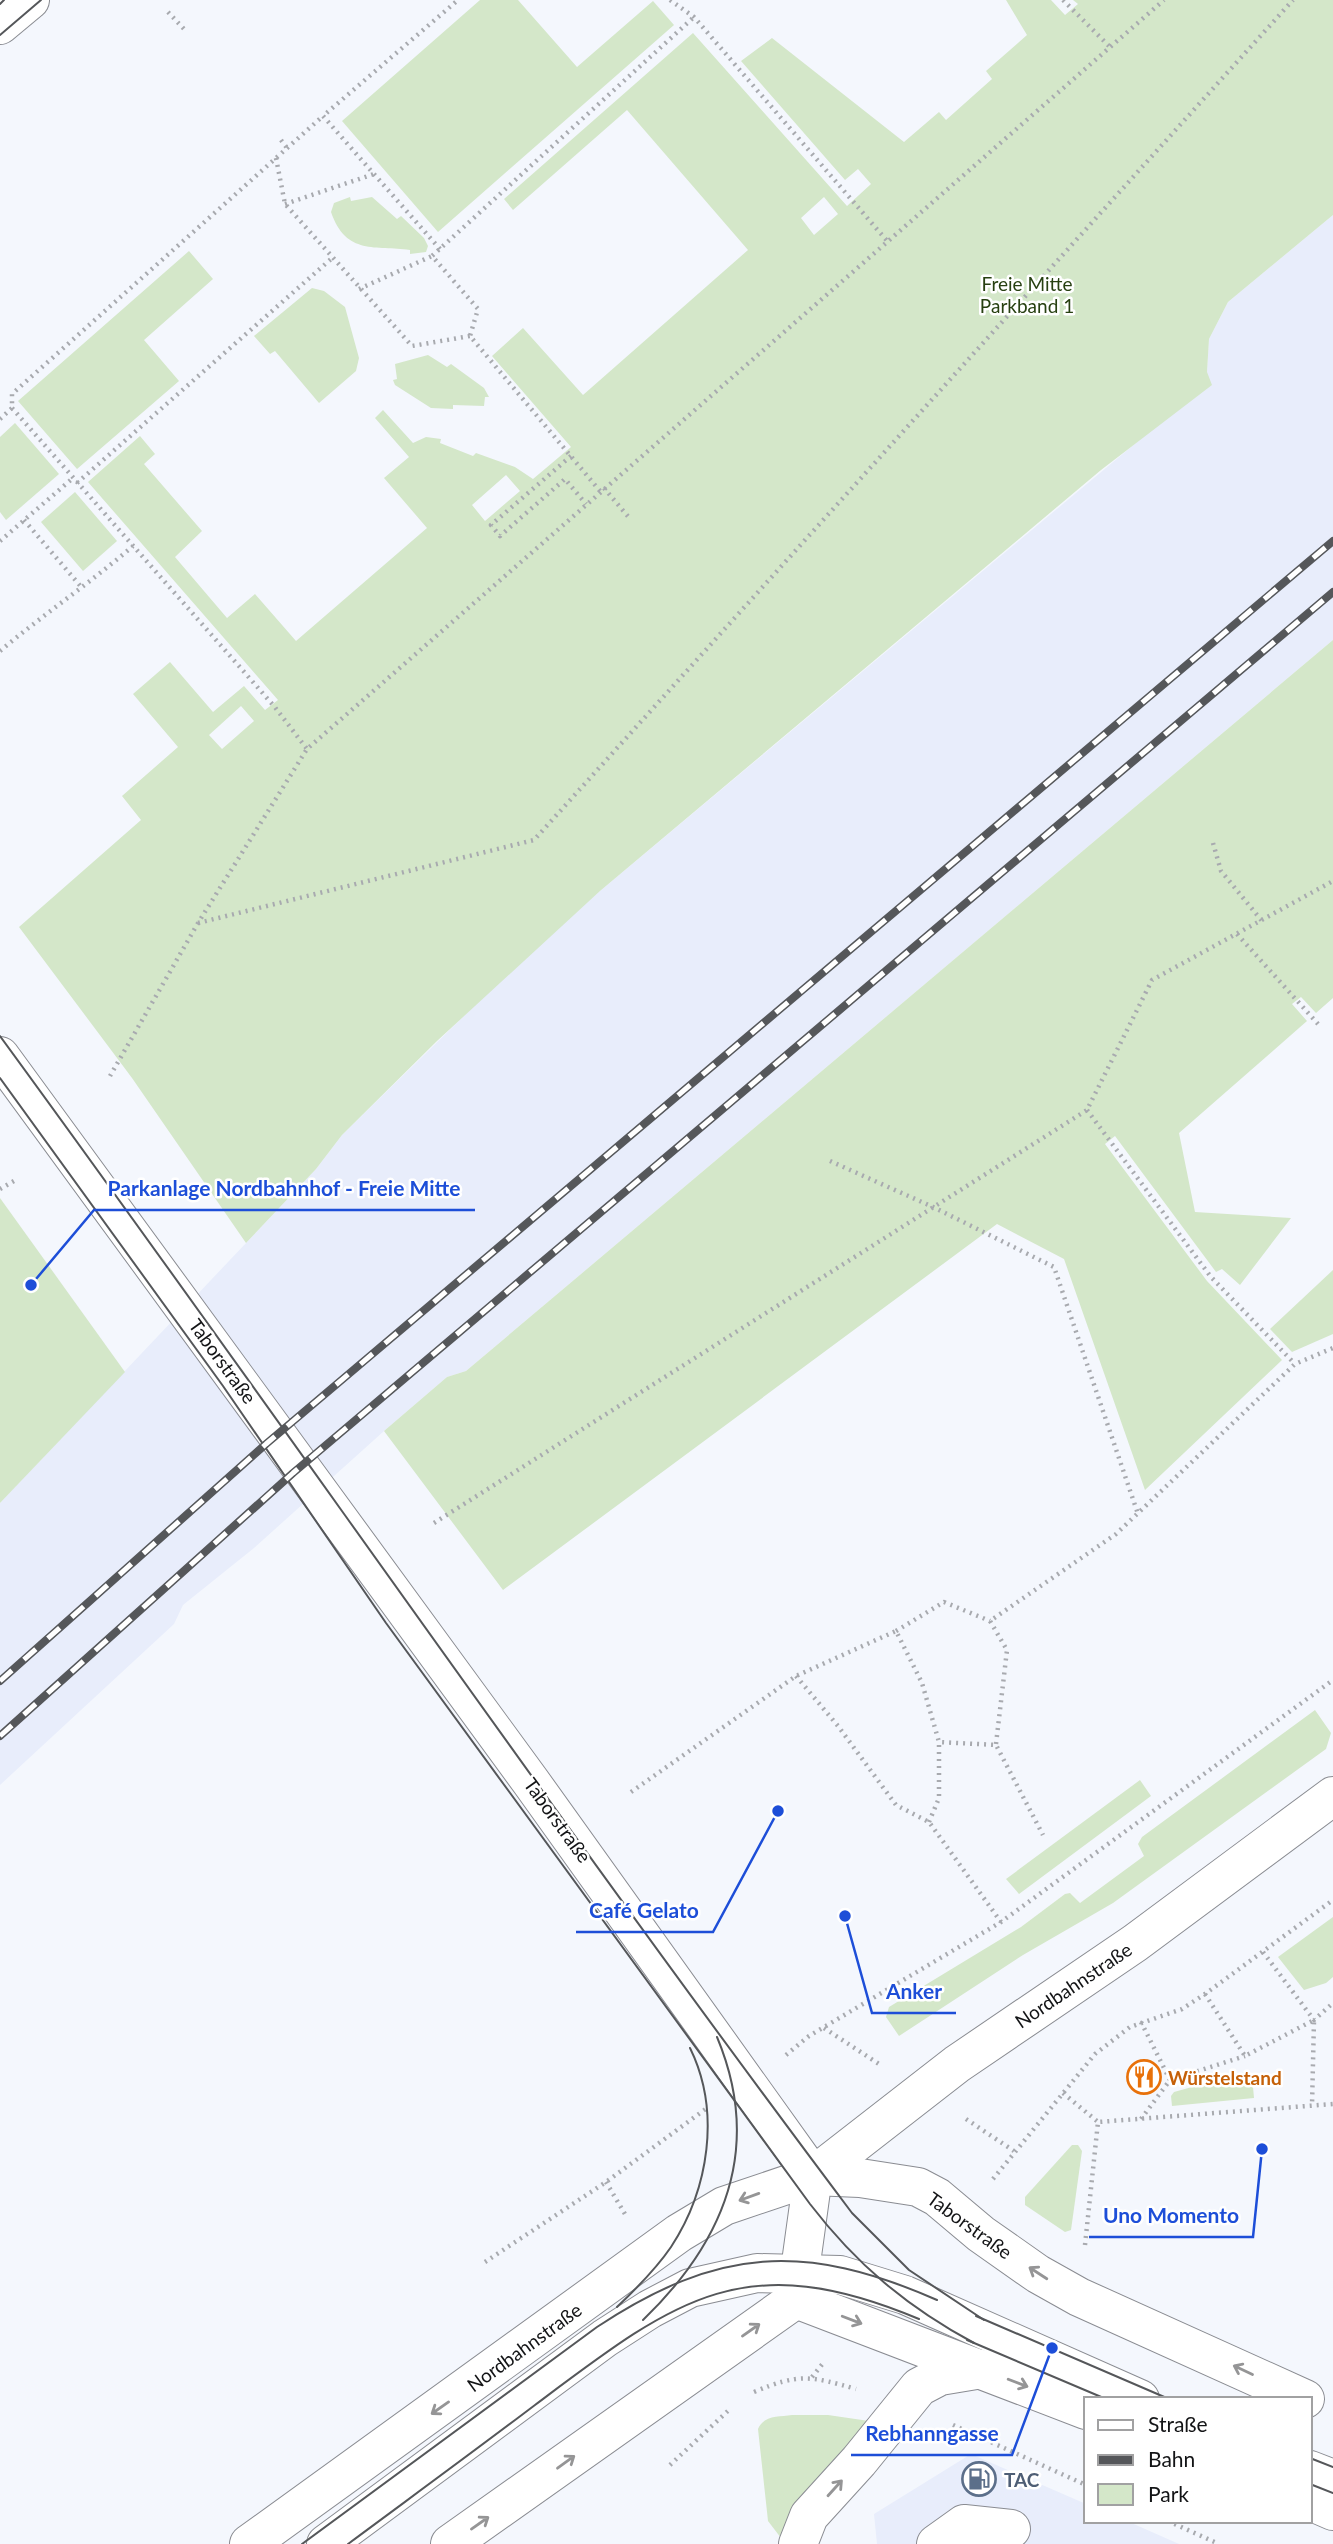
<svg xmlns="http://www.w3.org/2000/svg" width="1333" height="2544" font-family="Lato,sans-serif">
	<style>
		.built { fill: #e8edfb }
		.green { fill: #d4e7c9; fill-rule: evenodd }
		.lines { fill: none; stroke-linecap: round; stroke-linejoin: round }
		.minor-casing { stroke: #8a8c92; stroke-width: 40 }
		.major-casing { stroke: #8a8c92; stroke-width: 40 }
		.path { stroke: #a8aaaf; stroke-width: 4.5; stroke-dasharray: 2 5; stroke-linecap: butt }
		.minor { stroke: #fff; stroke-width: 38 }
		.major { stroke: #fff; stroke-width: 38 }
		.tram { stroke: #55575a; stroke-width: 2 }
		.rail-casing { stroke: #55575a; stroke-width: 8 }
		.rail { stroke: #fff; stroke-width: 5; stroke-dasharray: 16; stroke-linecap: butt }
		.oneway { stroke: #959596 }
		.labels { text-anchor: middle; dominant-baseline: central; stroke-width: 5; stroke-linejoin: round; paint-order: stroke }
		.park-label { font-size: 19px; fill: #274011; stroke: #fff }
		.street-label { font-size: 19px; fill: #131416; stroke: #fff }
		.food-label { font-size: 19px; font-weight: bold; fill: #c56008; stroke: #fff; text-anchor: start }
		.service-label { font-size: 19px; font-weight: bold; fill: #4e5e75; stroke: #fff; text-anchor: start }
		.leader { fill: none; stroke: #1d4ed8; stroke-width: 2.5 }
		.callout-dot { fill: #1d4ed8; stroke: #fff; stroke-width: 2.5 }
		.callout-label { font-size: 21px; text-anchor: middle; font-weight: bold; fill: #1d4ed8; stroke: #fff; stroke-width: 5; stroke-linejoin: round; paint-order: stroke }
	</style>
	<rect width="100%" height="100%" fill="#f4f7fd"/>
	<g class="built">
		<path d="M 1333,215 L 1333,640 L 466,1371 L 447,1377 L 384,1431 L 254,1548 L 183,1605 L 174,1624 L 0,1785 L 0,1503 L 316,1169 L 342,1135 L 507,974 L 600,891 L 1155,427 L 1207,372 L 1209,339 L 1228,302 Z"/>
		<path d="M 971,2454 L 1086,2504 L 1086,2521 L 1127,2521 L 1179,2544 L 877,2544 L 874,2514 Z"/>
	</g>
	<g class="green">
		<path d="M 480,0 L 518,0 L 577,67 L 653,1 L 674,25 L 438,232 L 342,121 Z"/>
		<path d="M 1006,0 L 1051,0 L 1065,15 L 1078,4 L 1073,0 L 1333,0 L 1333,215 L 1228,302 L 1209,339 L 1207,372 L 1212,385 L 1101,470 L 600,891 L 437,1041 L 342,1135 L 316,1169 L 246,1243 L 132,1078 L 19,927 L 141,820 L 122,796 L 178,747 L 133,694 L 170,662 L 213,712 L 244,686 L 265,710 L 278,700 L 88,482 L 140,436 L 155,454 L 144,464 L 202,531 L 175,557 L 227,618 L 255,594 L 296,641 L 427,528 L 384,478 L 409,457 L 375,418 L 383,410 L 413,443 L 426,437 L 441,439 L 440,443 L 473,456 L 476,453 L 515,467 L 533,479 L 571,447 L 492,356 L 523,328 L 583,395 L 748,250 L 627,110 L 513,210 L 504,199 L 693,33 L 847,206 L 871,184 L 858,169 L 845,180 L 741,61 L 772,38 L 904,142 L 939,112 L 946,120 L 992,79 L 986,71 L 1027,35 ZM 824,197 L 838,214 L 814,235 L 801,218 ZM 506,475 L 520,491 L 485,521 L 472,505 ZM 241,706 L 254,721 L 222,749 L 209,735 Z"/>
		<path d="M 350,197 L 351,201 L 372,197 L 397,219 L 401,216 L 424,238 L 428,246 L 426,252 L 410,254 L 410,250 C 376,245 346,256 331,212 L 334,203 Z"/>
		<path d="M 189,251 L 213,279 L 144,340 L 179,381 L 77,469 L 18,401 Z"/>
		<path d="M 312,288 L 324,291 L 345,307 L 359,358 L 356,371 L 319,403 L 275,351 L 270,354 L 254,336 Z"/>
		<path d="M 428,355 L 447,367 L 451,364 L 484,388 L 489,397 L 485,397 L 484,406 L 453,405 L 453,409 L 431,408 L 395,385 L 393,380 L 397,379 L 395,364 Z"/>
		<path d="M 15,423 L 59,474 L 6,520 L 0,512 L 0,437 Z"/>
		<path d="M 75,492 L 117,541 L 83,571 L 41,522 Z"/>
		<path d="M 1333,640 L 1333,998 L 1316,1013 L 1301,997 L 1292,1004 L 1307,1021 L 1179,1133 L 1195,1212 L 1291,1218 L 1240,1285 L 1222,1269 L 1216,1272 L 1115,1136 L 1105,1144 L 1207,1281 L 1282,1360 L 1145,1490 L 1064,1259 L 997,1224 L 503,1590 L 384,1431 L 447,1377 L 466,1371 Z"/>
		<path d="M 0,1198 L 125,1372 L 0,1503 Z"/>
		<path d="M 1333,1270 L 1333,1334 L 1292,1352 L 1270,1329 Z"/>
		<path d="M 1315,1710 L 1331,1733 L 1326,1749 L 1113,1903 L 1023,1955 L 899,2036 L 886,2017 L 889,2007 L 1021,1927 L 1065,1894 L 1070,1893 L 1080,1903 L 1144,1856 L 1138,1844 L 1142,1837 Z"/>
		<path d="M 1140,1780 L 1151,1796 L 1019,1894 L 1006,1879 Z"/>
		<path d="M 1333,1917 L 1333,1977 L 1326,1983 L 1304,1990 L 1278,1957 Z"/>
		<path d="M 1246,2072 L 1252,2076 L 1254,2098 L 1172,2106 L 1171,2096 L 1174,2092 Z"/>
		<path d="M 1072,2145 L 1078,2145 L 1082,2151 L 1071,2230 L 1065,2232 L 1025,2205 L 1025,2197 Z"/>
		<path d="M 792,2415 L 828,2415 L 869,2421 C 839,2462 797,2488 781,2538 L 768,2521 L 758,2429 C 764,2415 779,2417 792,2415 Z"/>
	</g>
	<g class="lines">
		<g class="minor-casing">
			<g id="minor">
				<path d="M 0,25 L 30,0"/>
				<path d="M 0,1056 L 531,1782 L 813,2176"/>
				<path d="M 1310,2470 L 1333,2479"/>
				<path d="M 326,2544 L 605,2338 L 650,2309 L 690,2288 L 757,2273 L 840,2275 L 905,2295 L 1140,2399"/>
				<path d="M 798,2544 L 809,2516 L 859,2461 L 919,2387 L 940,2376 L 982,2369"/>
				<path d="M 936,2544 L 964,2524 L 1011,2529"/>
			</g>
		</g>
		<g class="major-casing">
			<g id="major">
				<path d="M 813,2176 L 860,2178 L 918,2187 L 937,2197 L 981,2234 L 1038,2274 L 1079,2297 L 1305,2399"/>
				<path d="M 796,2299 L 1086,2410"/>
				<path d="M 1310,2501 L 1333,2511"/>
				<path d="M 249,2544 L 679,2233 L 724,2206 L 813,2176 L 957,2064 L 1135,1943 L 1333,1796"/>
				<path d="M 450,2544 L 796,2299 L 813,2176"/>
			</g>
		</g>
		<g class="path">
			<path d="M 670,0 L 694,17 L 888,242"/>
			<path d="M 1063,0 L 1110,47"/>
			<path d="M 168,12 L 184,29"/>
			<path d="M 281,140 L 287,148"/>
			<path d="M 276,158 L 285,204 L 412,346 L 470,336"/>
			<path d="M 285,204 L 374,174"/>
			<path d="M 440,249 L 323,116 L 458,0"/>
			<path d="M 359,289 L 432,256"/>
			<path d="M 12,408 L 274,706 L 307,749"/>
			<path d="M 0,419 L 12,408 L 12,394 L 323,116"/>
			<path d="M 571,456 L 491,525 L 500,536 L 565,479 L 586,504"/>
			<path d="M 77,483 L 331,259"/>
			<path d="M 604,488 L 631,520"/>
			<path d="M 600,491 L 470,336 L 478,309 L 432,256 L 694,17"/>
			<path d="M 24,520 L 83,589"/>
			<path d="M 0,541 L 73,478"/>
			<path d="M 0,651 C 44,614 90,583 133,546"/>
			<path d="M 1213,843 L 1221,871 L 1262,921"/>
			<path d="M 198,923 L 534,840 L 1293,0"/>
			<path d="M 1237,934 L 1319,1025"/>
			<path d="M 110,1076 L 198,923 L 307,749 L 1164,0"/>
			<path d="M 1087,1110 L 1211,1277 L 1295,1364"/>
			<path d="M 830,1161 L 933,1207 L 1054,1267 L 1138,1514"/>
			<path d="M 0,1189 L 14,1181"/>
			<path d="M 434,1523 L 1087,1110 L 1152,980 L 1333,881"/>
			<path d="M 896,1631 L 944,1602 L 990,1621"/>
			<path d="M 796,1676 L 838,1726 L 896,1805 L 929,1822 L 1001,1922"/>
			<path d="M 996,1744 L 1007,1650 L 990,1621 L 1116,1534 L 1295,1364 L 1333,1348"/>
			<path d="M 631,1792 L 796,1676 L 896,1631 L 922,1683 L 939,1742 L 996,1745 L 1043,1835"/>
			<path d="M 929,1822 L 939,1798 L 939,1742"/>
			<path d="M 1263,1952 L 1314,2020 L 1333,2003"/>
			<path d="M 1205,1994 L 1245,2056 L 1314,2020 L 1312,2106"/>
			<path d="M 1141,2022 L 1170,2080"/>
			<path d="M 824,2028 L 879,2064"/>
			<path d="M 786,2055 L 809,2036 L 1001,1922 L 1333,1680"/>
			<path d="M 1063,2093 L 1098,2122"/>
			<path d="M 966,2119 L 1014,2151"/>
			<path d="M 1141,2119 L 1170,2080 L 1245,2056"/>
			<path d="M 993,2179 L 1095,2054 L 1130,2027 L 1182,2009 L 1205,1994 L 1333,1900"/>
			<path d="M 606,2182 L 625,2214"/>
			<path d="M 1085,2245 L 1098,2122 L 1333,2104"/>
			<path d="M 485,2262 L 606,2182 L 707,2108"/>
			<path d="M 812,2377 L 824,2362"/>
			<path d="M 754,2392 C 799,2373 811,2376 856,2389"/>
			<path d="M 953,2425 L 1086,2485"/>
			<path d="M 670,2465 L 730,2409"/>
			<path d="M 1168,2521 L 1219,2544"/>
		</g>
		<use href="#minor" class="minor"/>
		<use href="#major" class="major"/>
		<g class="tram">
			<path d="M 0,4 L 4,0"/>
			<path d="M 0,35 L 41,0"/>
			<path d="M 0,1036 C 286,1427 561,1826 852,2213 L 909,2270 L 984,2320"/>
			<path d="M 0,1078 L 223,1386 L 386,1623 L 810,2204 C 856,2264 907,2307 974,2343"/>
			<path d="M 617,2307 C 636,2289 656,2269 671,2247 C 709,2189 721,2111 690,2048"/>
			<path d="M 976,2316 L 1169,2399"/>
			<path d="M 643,2320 C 725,2241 763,2147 717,2037"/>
			<path d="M 967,2340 L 1106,2399"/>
			<path d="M 1310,2458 L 1333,2467"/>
			<path d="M 1310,2484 L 1333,2493"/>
			<path d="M 302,2544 L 597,2327 C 718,2247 805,2242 937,2300"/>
			<path d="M 348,2544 C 410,2498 473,2452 535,2405 C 675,2300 743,2245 919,2319"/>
		</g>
		<g class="rail-casing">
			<g id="rail">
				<path d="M 0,1681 L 266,1444 L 1333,541"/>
				<path d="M 0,1736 L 293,1473 L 1333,592"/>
			</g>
		</g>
		<use href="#rail" class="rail"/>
	</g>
	<defs><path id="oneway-shaft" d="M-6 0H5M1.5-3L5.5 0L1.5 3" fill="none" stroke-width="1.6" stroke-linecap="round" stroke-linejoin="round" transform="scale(1.75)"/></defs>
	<g class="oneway">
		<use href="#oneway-shaft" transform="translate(749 2197) rotate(160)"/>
		<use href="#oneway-shaft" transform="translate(1038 2273) rotate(-147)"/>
		<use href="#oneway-shaft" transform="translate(852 2320) rotate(21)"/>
		<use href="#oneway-shaft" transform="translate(751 2330) rotate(-35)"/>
		<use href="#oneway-shaft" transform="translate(1243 2370) rotate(-155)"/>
		<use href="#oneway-shaft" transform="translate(1018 2383) rotate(21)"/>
		<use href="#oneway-shaft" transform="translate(440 2408) rotate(145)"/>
		<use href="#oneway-shaft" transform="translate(566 2462) rotate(-36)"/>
		<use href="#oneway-shaft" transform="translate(835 2488) rotate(-48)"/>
		<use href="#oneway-shaft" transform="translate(480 2523) rotate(-35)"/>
	</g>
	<defs>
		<g id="restaurant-ring" transform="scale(1.75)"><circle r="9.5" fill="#fff" stroke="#e8710a" stroke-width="1.5"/><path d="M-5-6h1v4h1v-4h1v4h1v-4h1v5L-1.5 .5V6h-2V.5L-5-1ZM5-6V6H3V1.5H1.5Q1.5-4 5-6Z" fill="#e8710a"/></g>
		<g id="fuel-ring" transform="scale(1.75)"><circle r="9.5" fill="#fff" stroke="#5c6f8a" stroke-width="1.5"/><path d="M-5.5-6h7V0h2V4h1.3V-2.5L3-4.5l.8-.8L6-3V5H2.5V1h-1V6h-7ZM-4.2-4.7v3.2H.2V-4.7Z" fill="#5c6f8a"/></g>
	</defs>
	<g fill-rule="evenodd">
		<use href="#restaurant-ring" x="1144" y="2077"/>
		<use href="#fuel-ring" x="979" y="2479"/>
	</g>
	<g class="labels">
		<g class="park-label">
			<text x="1027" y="283">Freie Mitte<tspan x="1027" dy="22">Parkband 1</tspan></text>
		</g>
		<g class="street-label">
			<text transform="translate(223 1361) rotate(54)">Taborstraße</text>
			<text transform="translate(558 1820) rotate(54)">Taborstraße</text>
			<text transform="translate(1073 1985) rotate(-34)">Nordbahnstraße</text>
			<text transform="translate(970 2225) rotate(36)">Taborstraße</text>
			<text transform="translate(524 2347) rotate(-36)">Nordbahnstraße</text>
		</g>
		<g class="food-label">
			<text x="1168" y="2077">Würstelstand</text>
		</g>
		<g class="service-label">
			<text x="1004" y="2479">TAC</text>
		</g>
	</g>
	<path class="leader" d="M31 1285L94 1210H475M778 1811L713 1932H576M845 1916L872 2013H956M1262 2149L1253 2237H1089M1052 2348L1012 2455H851"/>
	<g class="callout-dot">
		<circle cx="31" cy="1285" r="7"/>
		<circle cx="778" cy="1811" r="7"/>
		<circle cx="845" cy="1916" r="7"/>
		<circle cx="1262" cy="2149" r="7"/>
		<circle cx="1052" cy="2348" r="7"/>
	</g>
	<g class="callout-label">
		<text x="284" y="1196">Parkanlage Nordbahnhof - Freie Mitte</text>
		<text x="644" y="1918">Café Gelato</text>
		<text x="914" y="1999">Anker</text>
		<text x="1171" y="2223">Uno Momento</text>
		<text x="932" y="2441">Rebhanngasse</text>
	</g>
	<rect x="1084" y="2397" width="228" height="126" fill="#ffffff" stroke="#a1a1a2" stroke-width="2"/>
	<rect x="1098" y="2420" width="35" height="10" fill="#ffffff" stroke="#a1a1a2" stroke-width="2"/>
	<text x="1148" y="2432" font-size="21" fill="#131416">Straße</text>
	<rect x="1098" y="2455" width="35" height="10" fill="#55575a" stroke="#a1a1a2" stroke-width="2"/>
	<text x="1148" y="2467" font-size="21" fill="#131416">Bahn</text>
	<rect x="1098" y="2484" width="35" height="21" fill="#d4e7c9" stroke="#a1a1a2" stroke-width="2"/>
	<text x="1148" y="2502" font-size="21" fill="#131416">Park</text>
</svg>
